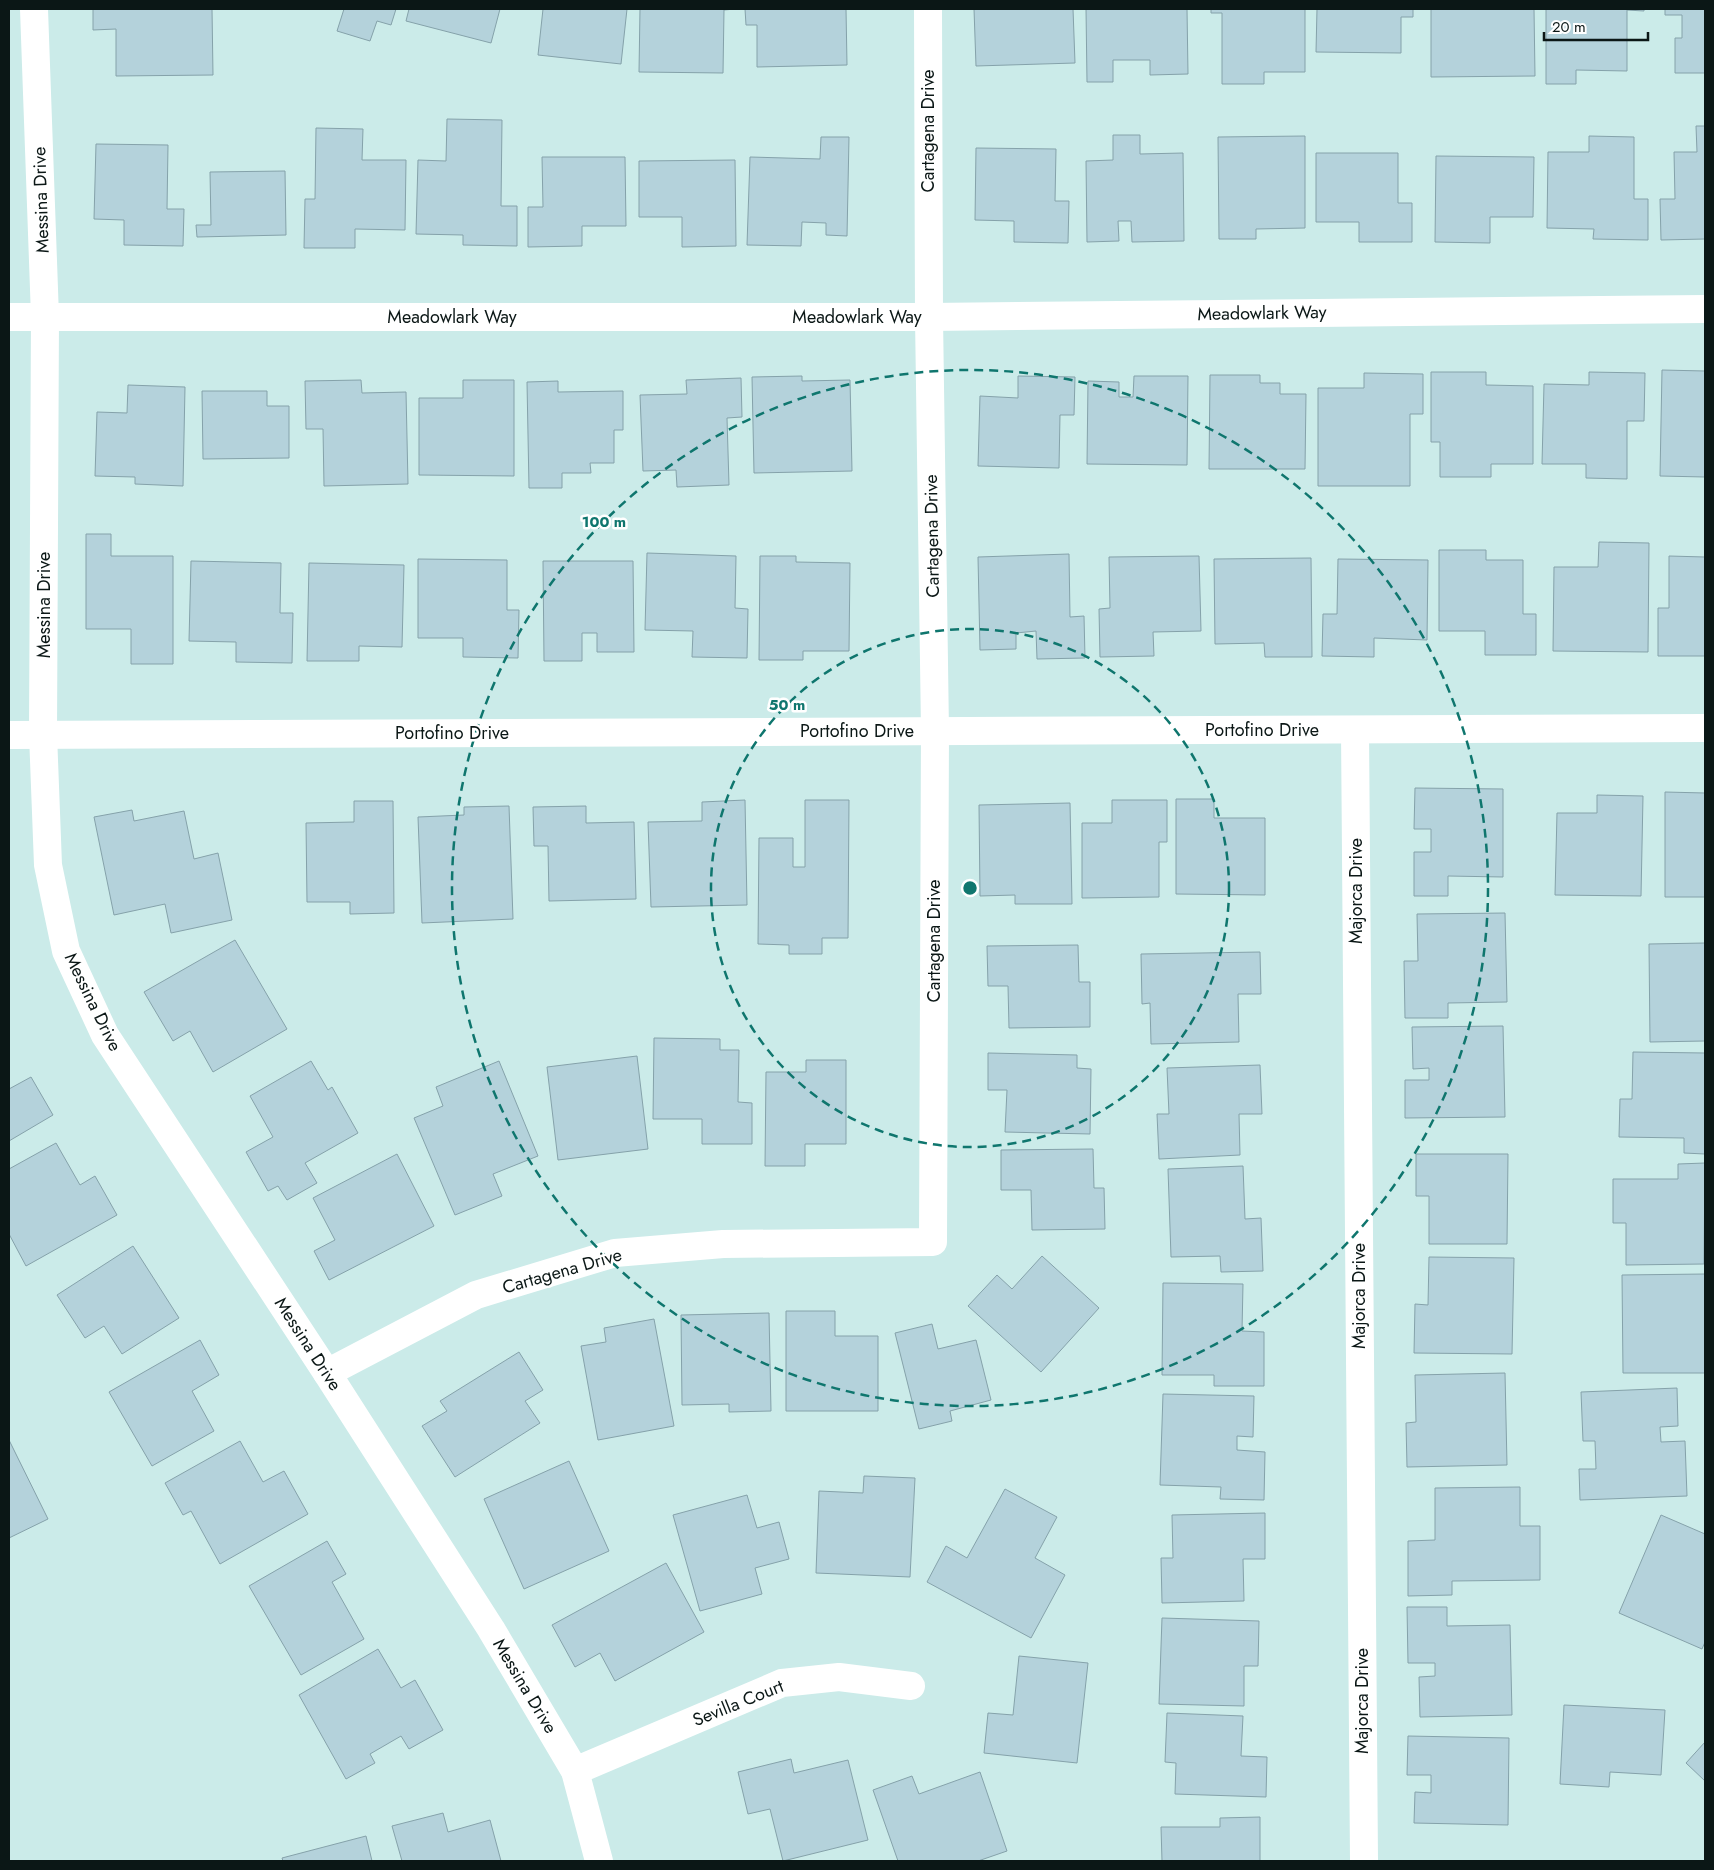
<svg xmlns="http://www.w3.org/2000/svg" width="1714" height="1870" font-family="Jost,sans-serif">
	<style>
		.building { fill: #b4d2db; stroke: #85a2aa }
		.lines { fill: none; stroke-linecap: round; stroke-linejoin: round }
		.street { stroke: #fff; stroke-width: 28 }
		.ring { fill: none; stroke: #0f766e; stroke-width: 2.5; stroke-dasharray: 9 6 }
		.labels { text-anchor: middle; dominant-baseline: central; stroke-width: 5; stroke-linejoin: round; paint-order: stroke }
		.street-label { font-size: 18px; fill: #0b1716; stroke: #fff }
		.centre { fill: #0f766e; stroke: #fff; stroke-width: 2.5 }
		.ring-label { font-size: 15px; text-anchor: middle; font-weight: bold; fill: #0f766e; stroke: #fff; stroke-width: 5; stroke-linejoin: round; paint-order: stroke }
	</style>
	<rect width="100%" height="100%" fill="#cbebe9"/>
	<g class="building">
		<path d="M 93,9 L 212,9 L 213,75 L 116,76 L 116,29 L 93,30 Z"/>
		<path d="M 344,9 L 396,9 L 391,25 L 377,21 L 370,41 L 337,31 Z"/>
		<path d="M 409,9 L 500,9 L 491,43 L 406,21 Z"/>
		<path d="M 543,9 L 627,9 L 621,64 L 538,55 Z"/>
		<path d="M 640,9 L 735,9 L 724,10 L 723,73 L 639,72 Z"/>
		<path d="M 745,9 L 846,9 L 847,65 L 757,67 L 757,25 L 746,25 Z"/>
		<path d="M 974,9 L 1073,9 L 1075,63 L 976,66 Z"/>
		<path d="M 1086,9 L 1187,9 L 1188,74 L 1150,75 L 1150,60 L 1113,60 L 1113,82 L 1087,82 Z"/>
		<path d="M 1211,9 L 1305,9 L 1305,72 L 1264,72 L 1264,84 L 1222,84 L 1222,13 L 1211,13 Z"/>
		<path d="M 1317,9 L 1413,9 L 1413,17 L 1401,17 L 1401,53 L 1316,52 Z"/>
		<path d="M 1431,9 L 1534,9 L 1535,76 L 1431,77 Z"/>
		<path d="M 1546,9 L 1644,9 L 1644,11 L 1627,10 L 1627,71 L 1576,70 L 1576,84 L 1546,84 Z"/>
		<path d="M 1665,9 L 1705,9 L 1705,73 L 1675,73 L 1675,38 L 1682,38 L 1682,15 L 1665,15 Z"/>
		<path d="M 447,119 L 502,120 L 501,206 L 517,206 L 517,246 L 463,245 L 463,235 L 416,234 L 418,160 L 446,161 Z"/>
		<path d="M 1696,126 L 1705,126 L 1705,239 L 1661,240 L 1660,199 L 1675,199 L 1674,152 L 1697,152 Z"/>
		<path d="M 316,128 L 363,129 L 362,160 L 406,160 L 405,230 L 355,229 L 355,248 L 304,248 L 305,199 L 315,199 Z"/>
		<path d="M 1113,135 L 1140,135 L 1140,154 L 1183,153 L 1184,241 L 1132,242 L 1131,221 L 1118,221 L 1119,241 L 1087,242 L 1086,161 L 1113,160 Z"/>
		<path d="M 1305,136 L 1305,228 L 1256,229 L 1256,239 L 1219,239 L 1218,137 Z"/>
		<path d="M 1589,136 L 1634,137 L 1634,199 L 1648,199 L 1648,240 L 1593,239 L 1594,229 L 1547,228 L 1548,152 L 1589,152 Z"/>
		<path d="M 821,137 L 849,137 L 847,236 L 826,235 L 826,223 L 802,222 L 801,246 L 747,245 L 750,157 L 820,159 Z"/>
		<path d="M 96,144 L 168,145 L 167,209 L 184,209 L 183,246 L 124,245 L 124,220 L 94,219 Z"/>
		<path d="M 976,148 L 1056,149 L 1055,201 L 1069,201 L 1068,243 L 1014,242 L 1014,221 L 975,220 Z"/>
		<path d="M 1316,153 L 1398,153 L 1398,203 L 1412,203 L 1412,242 L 1359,242 L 1359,222 L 1316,222 Z"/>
		<path d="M 1436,156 L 1534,157 L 1533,217 L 1490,217 L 1490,243 L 1435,242 Z"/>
		<path d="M 542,157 L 625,157 L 626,226 L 582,226 L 582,246 L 528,247 L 528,207 L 543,207 Z"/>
		<path d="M 735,160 L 736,246 L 682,247 L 682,217 L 639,217 L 639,161 Z"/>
		<path d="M 285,171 L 286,235 L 197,237 L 196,225 L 211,225 L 210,172 Z"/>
		<path d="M 1662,370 L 1705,371 L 1705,477 L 1660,476 Z"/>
		<path d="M 1431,372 L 1486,372 L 1486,385 L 1533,386 L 1533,464 L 1491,464 L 1491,477 L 1440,477 L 1440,442 L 1431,442 Z"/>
		<path d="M 1589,372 L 1645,373 L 1644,421 L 1627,421 L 1627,479 L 1586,478 L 1586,464 L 1542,464 L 1544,384 L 1589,385 Z"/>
		<path d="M 1364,373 L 1423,374 L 1423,414 L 1410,414 L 1410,486 L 1318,486 L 1318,388 L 1364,388 Z"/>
		<path d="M 1210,375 L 1260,375 L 1260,383 L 1280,383 L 1280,394 L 1306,394 L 1305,469 L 1209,469 Z"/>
		<path d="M 802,376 L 802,381 L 850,380 L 852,471 L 754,473 L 752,377 Z"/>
		<path d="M 1018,376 L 1075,377 L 1074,415 L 1060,415 L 1059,468 L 978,466 L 980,396 L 1018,398 Z"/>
		<path d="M 1134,376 L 1188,376 L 1187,465 L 1087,464 L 1088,381 L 1119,382 L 1119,397 L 1133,397 Z"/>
		<path d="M 741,378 L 742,417 L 727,418 L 729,485 L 677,487 L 676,470 L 643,471 L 640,395 L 687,394 L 686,380 Z"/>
		<path d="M 361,380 L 362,393 L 406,392 L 408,484 L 324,486 L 323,429 L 306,429 L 305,381 Z"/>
		<path d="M 463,380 L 514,380 L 514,476 L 419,475 L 419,398 L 463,398 Z"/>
		<path d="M 558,381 L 558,392 L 623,391 L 623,430 L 614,430 L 614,463 L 590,463 L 591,473 L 562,473 L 562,488 L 529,488 L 527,382 Z"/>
		<path d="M 128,385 L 185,387 L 183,486 L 135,484 L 135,477 L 95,476 L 97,412 L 127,413 Z"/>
		<path d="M 202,391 L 267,391 L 267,406 L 289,406 L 289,458 L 203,459 Z"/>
		<path d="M 86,534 L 111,534 L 111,556 L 173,556 L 173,664 L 131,664 L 131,629 L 86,629 Z"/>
		<path d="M 1599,542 L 1649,543 L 1648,652 L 1553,651 L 1554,567 L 1598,567 Z"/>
		<path d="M 1439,550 L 1486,550 L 1486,560 L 1523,560 L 1523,614 L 1536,614 L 1536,655 L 1485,655 L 1485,631 L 1439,631 Z"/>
		<path d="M 647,553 L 736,556 L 735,608 L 748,609 L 747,658 L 692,657 L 693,631 L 645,630 Z"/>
		<path d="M 1069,554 L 1070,617 L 1084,616 L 1085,658 L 1037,659 L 1036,631 L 1016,633 L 1016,649 L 980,650 L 978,557 Z"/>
		<path d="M 760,556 L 796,556 L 796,562 L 850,563 L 849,651 L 803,651 L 803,660 L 759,660 Z"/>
		<path d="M 1199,556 L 1201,631 L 1153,632 L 1154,656 L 1100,657 L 1099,609 L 1110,608 L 1109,557 Z"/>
		<path d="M 1669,556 L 1705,557 L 1705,656 L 1658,656 L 1658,608 L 1669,608 Z"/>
		<path d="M 1311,558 L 1312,657 L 1265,657 L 1264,643 L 1215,644 L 1214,559 Z"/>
		<path d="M 418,559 L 507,560 L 507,610 L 519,610 L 518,658 L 463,657 L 463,638 L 418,638 Z"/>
		<path d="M 1338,559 L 1428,560 L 1427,640 L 1374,638 L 1374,657 L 1322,656 L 1323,614 L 1337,614 Z"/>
		<path d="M 191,561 L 281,563 L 280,613 L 293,613 L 292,663 L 236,662 L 236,642 L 189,641 Z"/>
		<path d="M 543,561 L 633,561 L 634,652 L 597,652 L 597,633 L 582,633 L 582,661 L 544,661 Z"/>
		<path d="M 309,563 L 404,565 L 402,647 L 359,646 L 359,661 L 307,661 Z"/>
		<path d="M 1415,788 L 1503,789 L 1503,877 L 1448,876 L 1448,896 L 1414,896 L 1414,852 L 1431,852 L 1431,829 L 1414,829 Z"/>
		<path d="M 1665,792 L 1705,793 L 1705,897 L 1665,897 Z"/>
		<path d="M 1597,795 L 1643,796 L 1641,896 L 1555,895 L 1557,813 L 1597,813 Z"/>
		<path d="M 1176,799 L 1214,799 L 1214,818 L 1265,818 L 1265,895 L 1176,894 Z"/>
		<path d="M 745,800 L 747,905 L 651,907 L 648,822 L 702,821 L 702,802 Z"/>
		<path d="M 805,800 L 849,800 L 848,938 L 822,938 L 822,954 L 789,954 L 789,945 L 758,944 L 759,838 L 793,838 L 793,867 L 805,867 Z"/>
		<path d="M 1112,800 L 1167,800 L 1167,842 L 1159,842 L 1159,897 L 1082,898 L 1082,823 L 1112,823 Z"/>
		<path d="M 354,801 L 393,801 L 394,913 L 350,914 L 350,902 L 307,902 L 306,823 L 354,822 Z"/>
		<path d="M 1070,803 L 1072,904 L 1015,904 L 1015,895 L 980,896 L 979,805 Z"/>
		<path d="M 509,806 L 513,919 L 422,923 L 418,817 L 464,815 L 464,807 Z"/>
		<path d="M 586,806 L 586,823 L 634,822 L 636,899 L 549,901 L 548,846 L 534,846 L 533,807 Z"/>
		<path d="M 132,810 L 134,821 L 184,811 L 194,859 L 218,853 L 232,920 L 171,933 L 165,904 L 114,915 L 94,817 Z"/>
		<path d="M 1505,913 L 1507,1002 L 1448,1003 L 1448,1018 L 1405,1018 L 1404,961 L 1418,961 L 1417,914 Z"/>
		<path d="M 235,940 L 287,1029 L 213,1072 L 190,1031 L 173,1041 L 144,992 Z"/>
		<path d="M 1705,943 L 1705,1041 L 1650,1042 L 1649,944 Z"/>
		<path d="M 1078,945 L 1079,982 L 1090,982 L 1090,1027 L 1009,1028 L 1008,986 L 988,986 L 987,946 Z"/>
		<path d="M 1260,952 L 1261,994 L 1238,994 L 1239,1042 L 1151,1044 L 1150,1003 L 1142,1004 L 1141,954 Z"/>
		<path d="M 1503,1026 L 1505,1117 L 1405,1118 L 1405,1080 L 1429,1080 L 1429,1068 L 1413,1069 L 1412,1027 Z"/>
		<path d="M 654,1038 L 720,1039 L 720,1050 L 739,1050 L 738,1102 L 752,1103 L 752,1144 L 702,1144 L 702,1119 L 653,1119 Z"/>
		<path d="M 1633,1052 L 1705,1053 L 1705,1154 L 1684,1153 L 1684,1138 L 1619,1137 L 1620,1099 L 1632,1099 Z"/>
		<path d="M 988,1053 L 1077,1055 L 1077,1068 L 1091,1069 L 1090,1134 L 1005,1132 L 1007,1090 L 988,1090 Z"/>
		<path d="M 637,1056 L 648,1149 L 558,1160 L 547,1067 Z"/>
		<path d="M 806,1060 L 846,1060 L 846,1144 L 805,1144 L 805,1166 L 765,1166 L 766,1072 L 806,1072 Z"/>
		<path d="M 311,1061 L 328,1090 L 332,1087 L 358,1133 L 305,1163 L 317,1183 L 287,1200 L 278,1186 L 268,1191 L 246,1152 L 273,1137 L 250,1096 Z"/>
		<path d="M 499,1061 L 538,1156 L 493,1174 L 502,1196 L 455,1215 L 414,1118 L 443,1106 L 436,1087 Z"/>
		<path d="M 1260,1065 L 1262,1114 L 1239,1114 L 1240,1155 L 1159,1159 L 1157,1114 L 1169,1114 L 1167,1068 Z"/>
		<path d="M 31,1077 L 53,1115 L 9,1141 L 9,1089 Z"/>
		<path d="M 56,1143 L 80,1185 L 95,1176 L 117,1215 L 26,1266 L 9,1234 L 9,1169 Z"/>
		<path d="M 1093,1149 L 1094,1188 L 1104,1188 L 1105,1229 L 1032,1230 L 1031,1190 L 1001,1190 L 1001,1150 Z"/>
		<path d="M 397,1154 L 434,1226 L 329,1280 L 314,1251 L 335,1240 L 313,1198 Z"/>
		<path d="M 1416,1154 L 1508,1154 L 1507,1244 L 1429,1244 L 1429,1196 L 1416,1196 Z"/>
		<path d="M 1705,1163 L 1704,1264 L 1626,1265 L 1626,1223 L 1613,1223 L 1613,1179 L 1678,1179 L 1678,1164 Z"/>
		<path d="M 1243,1166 L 1245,1219 L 1261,1218 L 1263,1271 L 1221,1272 L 1220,1256 L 1171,1257 L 1168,1169 Z"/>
		<path d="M 133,1246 L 179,1318 L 122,1354 L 104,1326 L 85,1338 L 57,1295 Z"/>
		<path d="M 1042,1256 L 1099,1308 L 1041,1372 L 968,1306 L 997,1275 L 1012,1289 Z"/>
		<path d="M 1429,1257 L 1514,1258 L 1512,1354 L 1414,1353 L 1415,1304 L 1428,1305 Z"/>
		<path d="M 1705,1274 L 1705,1373 L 1623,1373 L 1622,1275 Z"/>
		<path d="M 1163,1283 L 1243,1284 L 1242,1331 L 1264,1332 L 1264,1386 L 1214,1386 L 1214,1375 L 1162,1375 Z"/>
		<path d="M 786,1311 L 835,1311 L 835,1336 L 878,1336 L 878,1411 L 786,1411 Z"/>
		<path d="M 769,1313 L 771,1411 L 729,1412 L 729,1404 L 682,1405 L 681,1315 Z"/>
		<path d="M 654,1319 L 674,1426 L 598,1440 L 581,1346 L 606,1342 L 604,1328 Z"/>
		<path d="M 932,1324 L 938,1349 L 976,1340 L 991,1400 L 950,1411 L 952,1421 L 919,1429 L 895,1333 Z"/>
		<path d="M 200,1340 L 219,1375 L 192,1391 L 214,1431 L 152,1466 L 109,1392 Z"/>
		<path d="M 519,1352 L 543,1390 L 525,1401 L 540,1423 L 455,1477 L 422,1426 L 447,1411 L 440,1401 Z"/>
		<path d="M 1505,1373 L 1507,1465 L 1407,1467 L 1406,1423 L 1416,1422 L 1415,1375 Z"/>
		<path d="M 1677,1388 L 1678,1426 L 1660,1427 L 1661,1442 L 1685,1441 L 1687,1496 L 1580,1500 L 1579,1469 L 1596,1469 L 1595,1441 L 1583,1441 L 1581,1392 Z"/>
		<path d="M 1163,1394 L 1254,1396 L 1253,1437 L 1237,1436 L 1237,1450 L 1265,1452 L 1264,1500 L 1220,1499 L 1221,1487 L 1160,1485 Z"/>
		<path d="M 9,1440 L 48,1519 L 9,1538 Z"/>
		<path d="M 240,1441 L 263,1482 L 284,1471 L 308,1514 L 220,1564 L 191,1511 L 183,1515 L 165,1483 Z"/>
		<path d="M 569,1461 L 609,1551 L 524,1589 L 484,1499 Z"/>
		<path d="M 864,1476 L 915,1478 L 910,1577 L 816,1573 L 819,1491 L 863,1493 Z"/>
		<path d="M 1520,1487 L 1520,1526 L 1540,1526 L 1540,1580 L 1452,1581 L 1452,1595 L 1408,1596 L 1408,1541 L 1435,1540 L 1435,1488 Z"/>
		<path d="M 1005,1489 L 1057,1517 L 1035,1558 L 1065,1575 L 1031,1638 L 927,1582 L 946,1546 L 967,1558 Z"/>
		<path d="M 747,1495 L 757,1528 L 779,1522 L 789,1559 L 755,1568 L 762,1594 L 700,1611 L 673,1515 Z"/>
		<path d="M 1265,1513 L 1265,1559 L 1243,1559 L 1244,1601 L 1162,1603 L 1161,1558 L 1173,1558 L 1172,1515 Z"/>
		<path d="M 1661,1515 L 1705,1534 L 1705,1642 L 1702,1649 L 1619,1613 Z"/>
		<path d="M 327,1541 L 346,1574 L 332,1582 L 364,1639 L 301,1675 L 249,1586 Z"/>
		<path d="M 666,1563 L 704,1632 L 615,1681 L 600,1653 L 575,1667 L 552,1625 Z"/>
		<path d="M 1407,1607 L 1447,1607 L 1447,1626 L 1510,1625 L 1512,1715 L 1420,1717 L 1419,1677 L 1435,1676 L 1435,1663 L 1408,1663 Z"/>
		<path d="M 1162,1618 L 1259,1621 L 1258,1666 L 1244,1666 L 1244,1706 L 1159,1704 Z"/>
		<path d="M 378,1649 L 401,1688 L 415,1680 L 443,1730 L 409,1749 L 401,1736 L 370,1754 L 375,1763 L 346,1779 L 299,1695 Z"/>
		<path d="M 1019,1656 L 1088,1663 L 1077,1763 L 984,1753 L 988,1713 L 1013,1715 Z"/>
		<path d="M 1564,1705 L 1665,1710 L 1661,1775 L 1610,1772 L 1609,1787 L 1560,1784 Z"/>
		<path d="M 1167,1713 L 1243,1716 L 1241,1756 L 1267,1757 L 1266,1797 L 1175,1794 L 1176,1763 L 1165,1762 Z"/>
		<path d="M 1408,1736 L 1509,1738 L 1508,1825 L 1414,1823 L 1415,1792 L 1431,1793 L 1431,1775 L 1407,1775 Z"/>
		<path d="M 1705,1742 L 1705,1781 L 1686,1763 Z"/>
		<path d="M 791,1759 L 794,1773 L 848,1760 L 868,1840 L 783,1861 L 770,1809 L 748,1814 L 738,1772 Z"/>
		<path d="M 980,1772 L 1007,1851 L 978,1861 L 898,1861 L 873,1790 L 912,1776 L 919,1794 Z"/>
		<path d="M 443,1813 L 448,1832 L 490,1820 L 501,1861 L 402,1861 L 392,1826 Z"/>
		<path d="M 1260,1817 L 1260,1861 L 1162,1861 L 1161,1827 L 1220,1827 L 1220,1818 Z"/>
		<path d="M 366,1836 L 372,1861 L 283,1861 L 282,1858 Z"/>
	</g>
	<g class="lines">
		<g class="street">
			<path d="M 34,9 L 45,317 L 43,734 L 48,865 L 66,951 L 105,1035 L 327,1373 L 491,1629 L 575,1771 L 599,1861"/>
			<path d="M 9,317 L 929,317 L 1705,309"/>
			<path d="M 1355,730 L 1364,1861"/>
			<path d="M 9,735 L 1705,728"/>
			<path d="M 327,1373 L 476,1295 L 615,1253 L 723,1244 L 933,1242 L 935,731 L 929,317 L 928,9"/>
			<path d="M 575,1771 L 782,1683 L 839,1677 L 911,1686"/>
		</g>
	</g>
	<g class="ring">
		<circle cx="970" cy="888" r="259"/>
		<circle cx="970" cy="888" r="518"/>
	</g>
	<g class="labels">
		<g class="street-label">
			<text transform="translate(928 131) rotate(-90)">Cartagena Drive</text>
			<text transform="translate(41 200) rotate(-92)">Messina Drive</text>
			<text transform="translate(1262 313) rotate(-1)">Meadowlark Way</text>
			<text x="452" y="317">Meadowlark Way</text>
			<text x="857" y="317">Meadowlark Way</text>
			<text transform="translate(932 536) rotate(-91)">Cartagena Drive</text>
			<text transform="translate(44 605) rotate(-90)">Messina Drive</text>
			<text x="1262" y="730">Portofino Drive</text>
			<text x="857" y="731">Portofino Drive</text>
			<text x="452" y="733">Portofino Drive</text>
			<text transform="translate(1356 891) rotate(-90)">Majorca Drive</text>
			<text transform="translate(934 941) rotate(-90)">Cartagena Drive</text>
			<text transform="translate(93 1002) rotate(64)">Messina Drive</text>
			<text transform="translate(562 1271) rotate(-16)">Cartagena Drive</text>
			<text transform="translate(1359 1296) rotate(-90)">Majorca Drive</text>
			<text transform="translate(308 1344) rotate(57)">Messina Drive</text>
			<text transform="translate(525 1686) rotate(59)">Messina Drive</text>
			<text transform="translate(1362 1701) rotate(-90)">Majorca Drive</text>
			<text transform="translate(738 1703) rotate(-22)">Sevilla Court</text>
		</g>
	</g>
	<circle cx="970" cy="888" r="8" class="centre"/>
	<g class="ring-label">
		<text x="604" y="527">100 m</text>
		<text x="787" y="710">50 m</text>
	</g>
	<rect width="1714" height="1870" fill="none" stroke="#0b1716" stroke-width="20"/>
	<path d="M1544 32v8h104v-8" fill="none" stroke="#0b1716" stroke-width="2.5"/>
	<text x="1552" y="32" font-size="15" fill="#0b1716" stroke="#ffffff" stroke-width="4" paint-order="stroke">20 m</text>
</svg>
